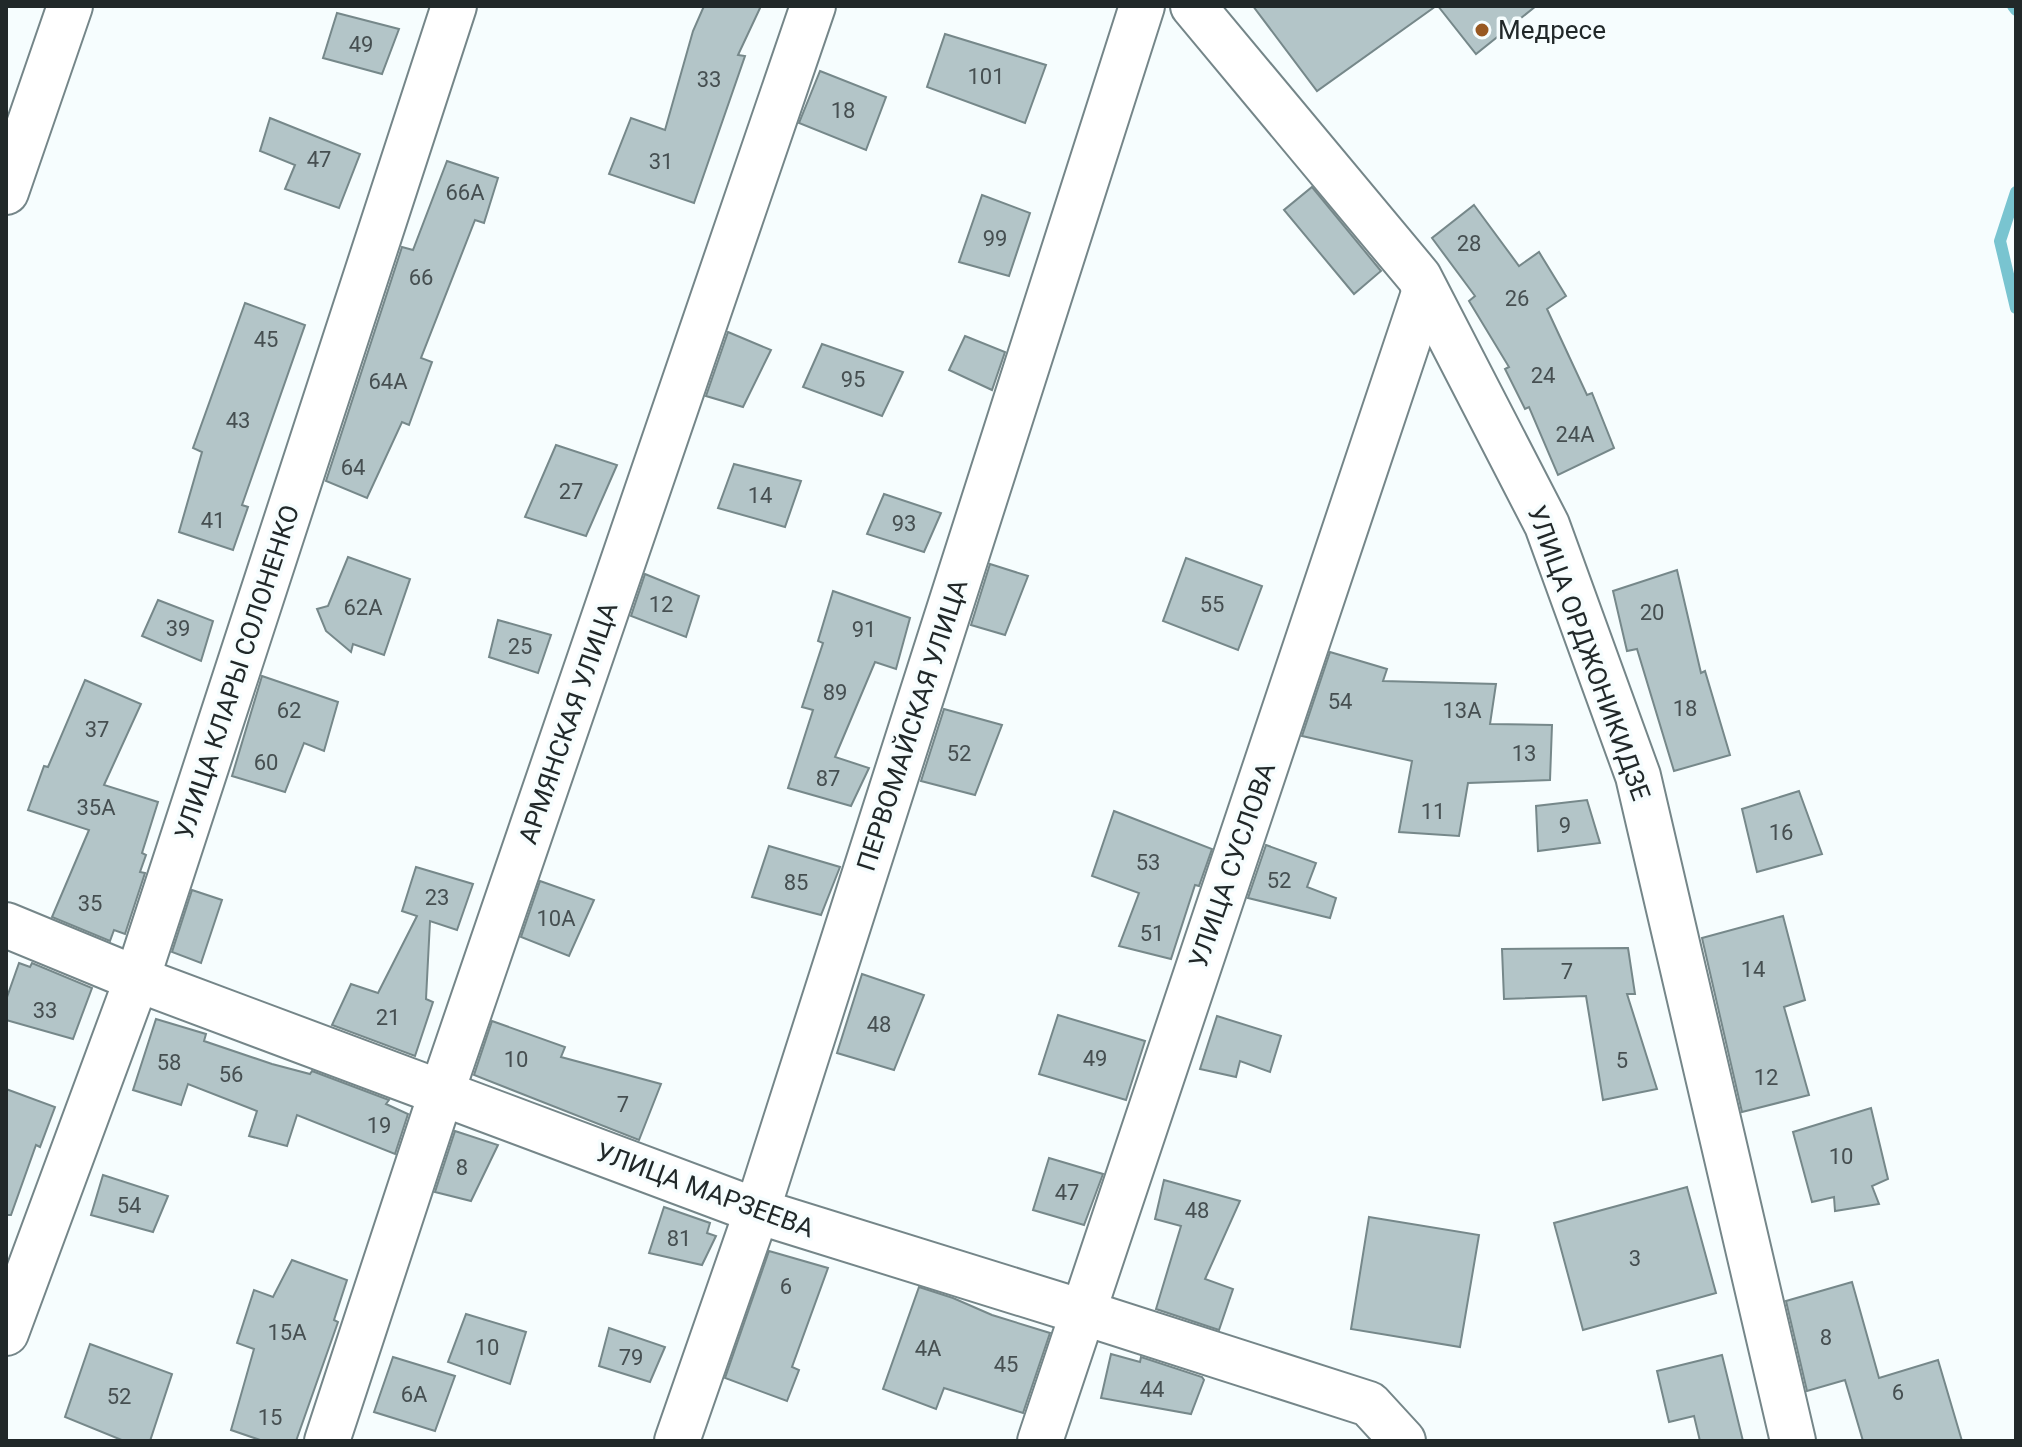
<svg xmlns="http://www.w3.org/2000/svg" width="2022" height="1447" font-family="Roboto,sans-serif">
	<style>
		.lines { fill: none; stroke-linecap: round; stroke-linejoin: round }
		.stream { stroke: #79c4d0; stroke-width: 12 }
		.building { fill: #b3c5c8; stroke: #76888a; stroke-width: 2 }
		.minor-casing { stroke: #758689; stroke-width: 48 }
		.minor { stroke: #fff; stroke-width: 44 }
		.poi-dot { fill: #985821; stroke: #f6fdfe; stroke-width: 3 }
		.labels { text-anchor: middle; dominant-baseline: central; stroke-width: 7; stroke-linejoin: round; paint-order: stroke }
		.number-label { font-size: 22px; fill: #464f51 }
		.poi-label { font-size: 26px; fill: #212829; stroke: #f6fdfe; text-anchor: start }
		.street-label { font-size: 26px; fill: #212829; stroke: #f6fdfe }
	</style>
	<rect width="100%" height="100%" fill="#f6fdfe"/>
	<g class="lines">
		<g class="stream">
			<path d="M 2013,6 L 2016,10"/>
			<path d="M 2016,192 L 2000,241 L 2016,308"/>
		</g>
	</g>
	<g class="building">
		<path d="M 704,6 L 761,6 L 738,55 L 745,56 L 694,203 L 609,174 L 631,118 L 665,130 L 693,31 Z"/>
		<path d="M 1253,6 L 1436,6 L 1317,91 Z"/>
		<path d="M 1438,6 L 1536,6 L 1476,54 Z"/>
		<path d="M 337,13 L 399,29 L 382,74 L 323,58 Z"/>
		<path d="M 945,34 L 1046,65 L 1025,123 L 927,87 Z"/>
		<path d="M 820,71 L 886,97 L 866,150 L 799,123 Z"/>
		<path d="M 270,118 L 360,154 L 339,208 L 285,189 L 295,165 L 260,151 Z"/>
		<path d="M 447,161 L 498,178 L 484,223 L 475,220 L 421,358 L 432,362 L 409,425 L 402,422 L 367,498 L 326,481 L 402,247 L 413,250 Z"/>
		<path d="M 1312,187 L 1381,271 L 1354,294 L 1284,210 Z"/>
		<path d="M 982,195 L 1030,213 L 1009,276 L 959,262 Z"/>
		<path d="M 1474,205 L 1519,266 L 1539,252 L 1566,296 L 1547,309 L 1587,395 L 1592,393 L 1614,448 L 1558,475 L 1529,407 L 1525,409 L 1505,369 L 1509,367 L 1469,301 L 1475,296 L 1432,238 Z"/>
		<path d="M 245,303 L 305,325 L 242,505 L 248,507 L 233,550 L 179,532 L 202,452 L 193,448 Z"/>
		<path d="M 728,332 L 771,350 L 743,407 L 706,396 Z"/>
		<path d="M 965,336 L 1005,352 L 992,390 L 949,370 Z"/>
		<path d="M 822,344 L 903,372 L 882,416 L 803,387 Z"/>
		<path d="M 556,445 L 617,465 L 586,536 L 525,517 Z"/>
		<path d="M 734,464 L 801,481 L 785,527 L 718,508 Z"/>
		<path d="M 884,494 L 941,513 L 924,552 L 867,534 Z"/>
		<path d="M 348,557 L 410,579 L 384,655 L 353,644 L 351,652 L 326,631 L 317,609 L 328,606 Z"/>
		<path d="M 1186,558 L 1262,586 L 1238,650 L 1163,621 Z"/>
		<path d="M 990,564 L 1028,576 L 1005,635 L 971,625 Z"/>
		<path d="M 1677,570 L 1701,673 L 1705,671 L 1730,755 L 1674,771 L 1637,649 L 1627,651 L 1613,591 Z"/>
		<path d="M 645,574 L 699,596 L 686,637 L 631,616 Z"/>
		<path d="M 833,591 L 910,618 L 896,669 L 875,662 L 835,757 L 869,768 L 851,806 L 788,788 L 813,710 L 802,707 L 823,643 L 818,641 Z"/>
		<path d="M 158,600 L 213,621 L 201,661 L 142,636 Z"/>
		<path d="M 498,620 L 551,635 L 538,673 L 489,657 Z"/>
		<path d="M 1330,652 L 1387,669 L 1383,681 L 1496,684 L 1490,724 L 1552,725 L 1550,780 L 1468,783 L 1459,836 L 1399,832 L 1412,761 L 1302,736 Z"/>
		<path d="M 262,676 L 338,702 L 324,751 L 304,743 L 285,792 L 232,776 Z"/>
		<path d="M 85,680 L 141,704 L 104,785 L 158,802 L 142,853 L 146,855 L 140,872 L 145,873 L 125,934 L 114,930 L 110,941 L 52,917 L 89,830 L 28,810 L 44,766 L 48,767 Z"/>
		<path d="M 944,709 L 1002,725 L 975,795 L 921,781 Z"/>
		<path d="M 1799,791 L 1822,854 L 1757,872 L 1742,809 Z"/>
		<path d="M 1587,800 L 1600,843 L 1538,851 L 1536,806 Z"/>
		<path d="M 1114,811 L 1212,849 L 1199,886 L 1195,885 L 1171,959 L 1119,946 L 1139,893 L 1092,876 Z"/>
		<path d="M 1266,845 L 1316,863 L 1307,887 L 1336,898 L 1330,918 L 1248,898 Z"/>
		<path d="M 769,846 L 840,867 L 821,915 L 752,897 Z"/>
		<path d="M 416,867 L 473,884 L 457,930 L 430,921 L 426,999 L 433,1002 L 415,1056 L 332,1025 L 351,984 L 378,993 L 417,916 L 402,911 Z"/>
		<path d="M 540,881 L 594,900 L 569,956 L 521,937 Z"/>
		<path d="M 192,890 L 222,900 L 201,963 L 172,952 Z"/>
		<path d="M 1783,916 L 1805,1000 L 1784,1007 L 1809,1095 L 1742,1112 L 1702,938 Z"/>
		<path d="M 1628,948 L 1635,994 L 1627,994 L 1657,1089 L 1603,1100 L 1586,996 L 1504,999 L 1502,949 Z"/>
		<path d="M 19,963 L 30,967 L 32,963 L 92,988 L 73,1039 L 6,1020 L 6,1000 Z"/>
		<path d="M 862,974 L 924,995 L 894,1070 L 837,1053 Z"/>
		<path d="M 1058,1015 L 1145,1041 L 1126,1100 L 1039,1074 Z"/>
		<path d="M 1217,1016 L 1281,1036 L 1270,1072 L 1240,1061 L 1236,1077 L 1200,1069 Z"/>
		<path d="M 156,1019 L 206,1034 L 204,1041 L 272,1064 L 310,1074 L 312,1071 L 389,1100 L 386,1104 L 408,1114 L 395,1154 L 297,1115 L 287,1146 L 249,1136 L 257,1111 L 188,1084 L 181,1105 L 133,1090 Z"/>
		<path d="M 492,1021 L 565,1047 L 561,1057 L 661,1084 L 639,1140 L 474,1075 Z"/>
		<path d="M 6,1089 L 55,1107 L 40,1147 L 36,1145 L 11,1215 L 6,1215 Z"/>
		<path d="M 1871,1108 L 1888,1179 L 1872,1186 L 1879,1204 L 1835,1211 L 1834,1197 L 1812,1202 L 1793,1132 Z"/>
		<path d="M 455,1131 L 498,1145 L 471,1201 L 435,1192 Z"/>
		<path d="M 1049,1158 L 1103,1174 L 1084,1225 L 1033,1210 Z"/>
		<path d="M 103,1175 L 168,1196 L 153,1232 L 91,1215 Z"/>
		<path d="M 1164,1180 L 1240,1201 L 1205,1279 L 1233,1289 L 1219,1330 L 1156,1309 L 1181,1226 L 1155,1219 Z"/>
		<path d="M 1687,1187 L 1716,1293 L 1583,1330 L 1554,1223 Z"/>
		<path d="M 664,1207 L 710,1223 L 707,1233 L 716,1236 L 702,1265 L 649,1253 Z"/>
		<path d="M 1369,1217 L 1479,1235 L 1460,1347 L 1351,1329 Z"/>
		<path d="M 769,1251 L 828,1268 L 792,1367 L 799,1370 L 787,1401 L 725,1378 Z"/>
		<path d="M 292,1260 L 347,1280 L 334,1320 L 338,1322 L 296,1441 L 263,1441 L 231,1430 L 254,1349 L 237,1343 L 254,1290 L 273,1297 Z"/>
		<path d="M 1852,1282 L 1879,1378 L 1938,1360 L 1962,1441 L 1863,1441 L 1845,1380 L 1807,1391 L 1786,1301 Z"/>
		<path d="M 919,1287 L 953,1298 L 992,1315 L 1050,1333 L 1023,1413 L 944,1388 L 936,1409 L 883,1389 Z"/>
		<path d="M 466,1314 L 526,1332 L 510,1384 L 448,1362 Z"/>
		<path d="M 609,1328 L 665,1347 L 650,1382 L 599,1366 Z"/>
		<path d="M 90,1344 L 172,1374 L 150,1441 L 124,1441 L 65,1417 Z"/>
		<path d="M 1111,1354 L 1140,1362 L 1141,1357 L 1202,1377 L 1204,1380 L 1191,1414 L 1101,1398 Z"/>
		<path d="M 1722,1355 L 1743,1441 L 1700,1441 L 1694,1416 L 1669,1422 L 1657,1371 Z"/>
		<path d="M 393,1357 L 455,1376 L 435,1431 L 374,1412 Z"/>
	</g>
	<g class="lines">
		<g class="minor-casing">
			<g id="minor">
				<path d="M 1193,6 L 1419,277 L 1547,525 L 1638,776 L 1793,1441"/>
				<path d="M 6,192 L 70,6"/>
				<path d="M 6,925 L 137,979 L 757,1211 L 1082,1312 L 1369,1404 L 1403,1441"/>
				<path d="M 6,1333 L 137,979 L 454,6"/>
				<path d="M 327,1441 L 441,1094 L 813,6"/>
				<path d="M 677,1441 L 757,1211 L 1142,6"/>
				<path d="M 1040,1441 L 1425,290"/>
			</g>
		</g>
		<use href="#minor" class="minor"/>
	</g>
	<circle class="poi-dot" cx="1482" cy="30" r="8"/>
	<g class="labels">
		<g class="number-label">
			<text x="361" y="44">49</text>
			<text x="986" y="76">101</text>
			<text x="709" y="79">33</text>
			<text x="843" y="110">18</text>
			<text x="319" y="159">47</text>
			<text x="661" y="161">31</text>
			<text x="465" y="192">66А</text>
			<text x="995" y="238">99</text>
			<text x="1469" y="243">28</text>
			<text x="421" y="277">66</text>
			<text x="1517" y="298">26</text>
			<text x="266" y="339">45</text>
			<text x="1543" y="375">24</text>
			<text x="853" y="379">95</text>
			<text x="388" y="381">64А</text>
			<text x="238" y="420">43</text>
			<text x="1575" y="434">24А</text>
			<text x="353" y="467">64</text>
			<text x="571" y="491">27</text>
			<text x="760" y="495">14</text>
			<text x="213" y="520">41</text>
			<text x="904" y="523">93</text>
			<text x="661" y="604">12</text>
			<text x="1212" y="604">55</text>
			<text x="363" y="607">62А</text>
			<text x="1652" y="612">20</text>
			<text x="178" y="628">39</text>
			<text x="864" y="629">91</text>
			<text x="520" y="646">25</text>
			<text x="835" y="692">89</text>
			<text x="1340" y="701">54</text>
			<text x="1685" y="708">18</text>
			<text x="289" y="710">62</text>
			<text x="1462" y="710">13А</text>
			<text x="97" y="729">37</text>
			<text x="959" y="753">52</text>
			<text x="1524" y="753">13</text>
			<text x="266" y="762">60</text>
			<text x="828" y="778">87</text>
			<text x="96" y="807">35А</text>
			<text x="1433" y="811">11</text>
			<text x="1565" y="825">9</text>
			<text x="1781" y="832">16</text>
			<text x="1148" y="862">53</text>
			<text x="1279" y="880">52</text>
			<text x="796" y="882">85</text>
			<text x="437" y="897">23</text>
			<text x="90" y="903">35</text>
			<text x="556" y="918">10А</text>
			<text x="1152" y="933">51</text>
			<text x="1753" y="969">14</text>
			<text x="1567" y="971">7</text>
			<text x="45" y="1010">33</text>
			<text x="388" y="1017">21</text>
			<text x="879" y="1024">48</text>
			<text x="1095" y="1058">49</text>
			<text x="516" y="1059">10</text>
			<text x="1622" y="1060">5</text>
			<text x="169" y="1062">58</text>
			<text x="231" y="1074">56</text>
			<text x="1766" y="1077">12</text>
			<text x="623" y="1104">7</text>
			<text x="379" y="1125">19</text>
			<text x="1841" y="1156">10</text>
			<text x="462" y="1167">8</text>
			<text x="1067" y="1192">47</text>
			<text x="129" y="1205">54</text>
			<text x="1197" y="1210">48</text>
			<text x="679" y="1238">81</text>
			<text x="1635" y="1258">3</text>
			<text x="786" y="1286">6</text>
			<text x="287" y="1332">15А</text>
			<text x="1826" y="1337">8</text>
			<text x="487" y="1347">10</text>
			<text x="928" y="1348">4А</text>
			<text x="631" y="1357">79</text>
			<text x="1006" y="1364">45</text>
			<text x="1152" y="1389">44</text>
			<text x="1898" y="1392">6</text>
			<text x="414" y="1394">6А</text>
			<text x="119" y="1396">52</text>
			<text x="270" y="1417">15</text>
		</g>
		<g class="poi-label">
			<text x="1498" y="30">Медресе</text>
		</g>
		<g class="street-label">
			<text transform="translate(1589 653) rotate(70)">УЛИЦА ОРДЖОНИКИДЗЕ</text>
			<text transform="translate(237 672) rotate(-72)">УЛИЦА КЛАРЫ СОЛОНЕНКО</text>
			<text transform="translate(568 723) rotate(-71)">АРМЯНСКАЯ УЛИЦА</text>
			<text transform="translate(912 725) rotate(-72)">ПЕРВОМАЙСКАЯ УЛИЦА</text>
			<text transform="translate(1232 865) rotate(-71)">УЛИЦА СУСЛОВА</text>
			<text transform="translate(705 1190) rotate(20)">УЛИЦА МАРЗЕЕВА</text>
		</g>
	</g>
	<rect width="2022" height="1447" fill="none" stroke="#212829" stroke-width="16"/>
</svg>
